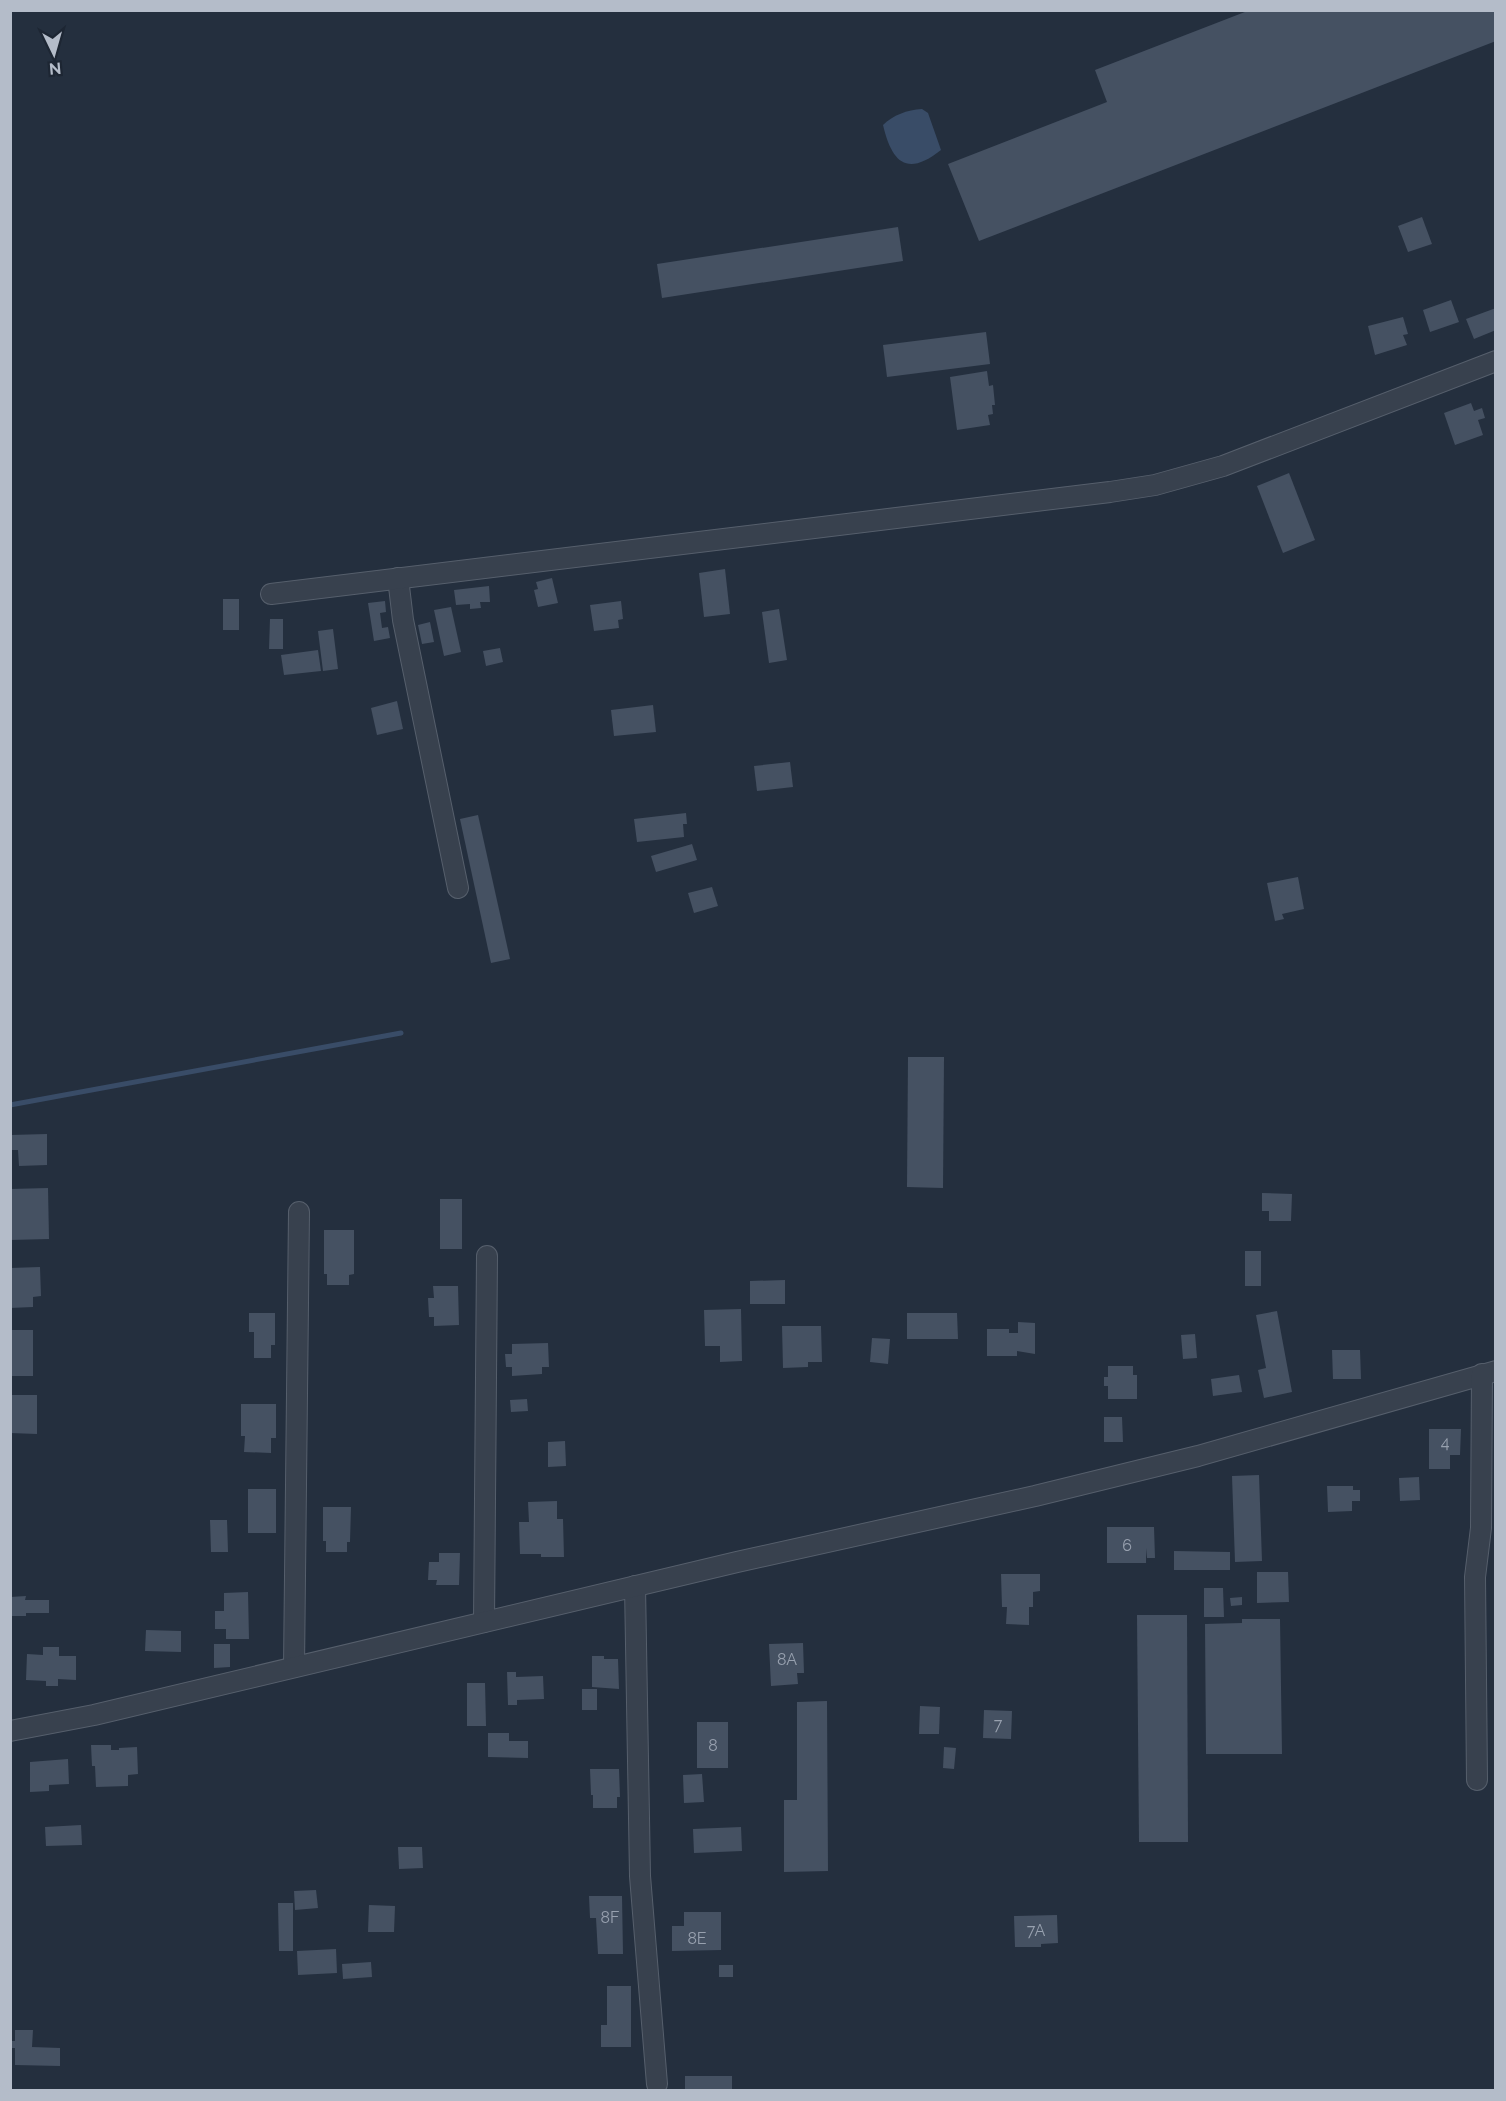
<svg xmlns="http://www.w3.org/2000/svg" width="1506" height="2101" font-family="Raleway,sans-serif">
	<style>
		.water { fill: #394c67 }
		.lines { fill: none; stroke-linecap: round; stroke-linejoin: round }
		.stream { stroke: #394c67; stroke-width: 5 }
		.building { fill: #455162 }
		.minor-casing { stroke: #565f6c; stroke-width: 22 }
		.minor { stroke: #38414e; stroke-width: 20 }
		.labels { text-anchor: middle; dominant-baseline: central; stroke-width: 4.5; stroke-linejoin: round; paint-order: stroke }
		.number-label { font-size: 16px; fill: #98a1af }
	</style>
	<rect width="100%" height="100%" fill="#242f3e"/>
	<path class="water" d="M 922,109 L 928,113 L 941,150 C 907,177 892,163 883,125 C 893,115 907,110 922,109 Z"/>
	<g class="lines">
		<path class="stream" d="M 10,1105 L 401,1033"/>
	</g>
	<g class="building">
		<path d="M 1250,10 L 1496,10 L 1496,41 L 979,241 L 948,164 L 1107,102 L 1095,70 Z"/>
		<path d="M 1422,217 L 1432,244 L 1408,252 L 1398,226 Z"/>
		<path d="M 898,227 L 903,261 L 662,298 L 657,264 Z"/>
		<path d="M 1451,300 L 1459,322 L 1430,332 L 1423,310 Z"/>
		<path d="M 1496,308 L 1496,330 L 1474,339 L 1466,319 Z"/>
		<path d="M 1403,317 L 1408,334 L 1403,335 L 1407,345 L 1375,355 L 1368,326 Z"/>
		<path d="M 986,332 L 990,364 L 887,377 L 883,345 Z"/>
		<path d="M 987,371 L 989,386 L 993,385 L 995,405 L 992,405 L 993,414 L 988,415 L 990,425 L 957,430 L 950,377 Z"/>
		<path d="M 1471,403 L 1474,411 L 1482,408 L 1485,418 L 1478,420 L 1483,435 L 1455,445 L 1444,413 Z"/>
		<path d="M 1289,473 L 1315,540 L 1283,553 L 1257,486 Z"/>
		<path d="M 725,569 L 730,614 L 704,617 L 699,573 Z"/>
		<path d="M 552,578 L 558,603 L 538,607 L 534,590 L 538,589 L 536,582 Z"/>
		<path d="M 489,586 L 490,602 L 480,602 L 481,608 L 470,609 L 470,604 L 456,605 L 454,590 Z"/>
		<rect x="223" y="599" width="16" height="31"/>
		<path d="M 385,601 L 386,612 L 380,613 L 382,628 L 388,627 L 390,638 L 374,641 L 368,603 Z"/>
		<path d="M 621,601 L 623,619 L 618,620 L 619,628 L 594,631 L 590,605 Z"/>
		<path d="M 451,607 L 461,652 L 444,656 L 434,610 Z"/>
		<path d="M 779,609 L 787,660 L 769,663 L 762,612 Z"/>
		<path d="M 270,619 L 283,619 L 283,649 L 269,649 Z"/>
		<path d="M 430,622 L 434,642 L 422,644 L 418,625 Z"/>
		<path d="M 333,629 L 338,669 L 323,671 L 318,631 Z"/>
		<path d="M 500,648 L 503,662 L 486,666 L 483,651 Z"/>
		<path d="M 318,650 L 321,671 L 284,675 L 281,655 Z"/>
		<path d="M 397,701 L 403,729 L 377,735 L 371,708 Z"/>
		<path d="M 653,705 L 656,732 L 614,736 L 611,710 Z"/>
		<path d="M 790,762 L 793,787 L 757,791 L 754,766 Z"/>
		<path d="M 686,813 L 687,824 L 683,824 L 684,837 L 637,842 L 634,819 Z"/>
		<path d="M 478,815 L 510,959 L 491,963 L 460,819 Z"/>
		<path d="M 692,844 L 697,860 L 656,872 L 651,856 Z"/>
		<path d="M 1298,877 L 1304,909 L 1282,914 L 1284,919 L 1275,921 L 1267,883 Z"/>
		<path d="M 712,887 L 718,906 L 694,913 L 688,893 Z"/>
		<path d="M 908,1057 L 944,1057 L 943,1188 L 907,1187 Z"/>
		<path d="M 47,1134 L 47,1165 L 19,1166 L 18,1150 L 10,1150 L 10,1135 Z"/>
		<path d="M 48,1188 L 49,1239 L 10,1240 L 10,1189 Z"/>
		<path d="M 1262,1193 L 1292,1194 L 1291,1221 L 1269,1221 L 1269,1211 L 1262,1211 Z"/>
		<rect x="440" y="1199" width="22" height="50"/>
		<path d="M 324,1230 L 354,1230 L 354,1274 L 349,1275 L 349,1285 L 327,1285 L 327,1274 L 324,1274 Z"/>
		<rect x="1245" y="1251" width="16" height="35"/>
		<path d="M 40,1267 L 41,1296 L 33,1297 L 33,1307 L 10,1308 L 10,1268 Z"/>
		<path d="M 785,1280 L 785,1304 L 750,1304 L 750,1281 Z"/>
		<path d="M 433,1286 L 458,1286 L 459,1325 L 434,1326 L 434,1317 L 429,1317 L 428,1298 L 434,1298 Z"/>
		<path d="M 741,1309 L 742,1361 L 720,1362 L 720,1346 L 705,1346 L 704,1310 Z"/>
		<path d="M 1277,1311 L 1292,1392 L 1264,1398 L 1258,1370 L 1266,1368 L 1256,1315 Z"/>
		<path d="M 249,1313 L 275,1313 L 275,1345 L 271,1345 L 271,1358 L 254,1358 L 254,1332 L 249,1332 Z"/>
		<path d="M 907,1313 L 957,1313 L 958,1339 L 907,1339 Z"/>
		<path d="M 1018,1322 L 1035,1323 L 1035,1354 L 1017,1351 L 1017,1356 L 987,1356 L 987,1329 L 1009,1329 L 1009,1333 L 1018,1333 Z"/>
		<path d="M 782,1326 L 821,1326 L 822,1362 L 808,1362 L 808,1367 L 783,1368 Z"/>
		<rect x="10" y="1330" width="23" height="46"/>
		<path d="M 1195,1334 L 1197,1358 L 1183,1359 L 1181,1335 Z"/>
		<path d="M 872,1338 L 890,1339 L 888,1364 L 870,1362 Z"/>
		<path d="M 548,1343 L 549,1367 L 542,1367 L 542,1374 L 512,1376 L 512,1367 L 506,1367 L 505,1354 L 512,1354 L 512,1344 Z"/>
		<path d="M 1332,1350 L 1360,1350 L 1361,1379 L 1333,1379 Z"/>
		<path d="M 1108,1366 L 1133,1366 L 1133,1375 L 1137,1375 L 1137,1399 L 1108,1399 L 1108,1386 L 1104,1386 L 1104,1377 L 1108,1377 Z"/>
		<path d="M 1239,1375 L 1242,1392 L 1213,1396 L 1211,1379 Z"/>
		<path d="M 10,1395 L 37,1395 L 37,1434 L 10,1433 Z"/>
		<path d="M 527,1399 L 528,1411 L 511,1412 L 510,1400 Z"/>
		<path d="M 241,1404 L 276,1404 L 276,1438 L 271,1438 L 271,1453 L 244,1452 L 245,1436 L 241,1436 Z"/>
		<path d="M 1104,1417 L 1122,1417 L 1123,1442 L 1104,1442 Z"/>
		<path d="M 1429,1429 L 1461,1429 L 1460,1455 L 1450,1455 L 1450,1469 L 1429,1469 Z"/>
		<path d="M 565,1441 L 566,1466 L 548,1467 L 548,1442 Z"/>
		<path d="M 1259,1475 L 1262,1561 L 1235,1562 L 1232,1476 Z"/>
		<path d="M 1419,1477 L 1420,1500 L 1400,1501 L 1399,1478 Z"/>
		<path d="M 1327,1486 L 1353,1486 L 1353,1490 L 1360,1490 L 1360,1501 L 1352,1501 L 1352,1511 L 1328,1512 Z"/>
		<rect x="248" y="1489" width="28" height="44"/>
		<path d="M 557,1501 L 557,1519 L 563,1519 L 564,1557 L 541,1557 L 541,1554 L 520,1554 L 519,1522 L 529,1522 L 528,1502 Z"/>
		<path d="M 323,1507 L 351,1507 L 350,1542 L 347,1542 L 347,1552 L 326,1552 L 326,1541 L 323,1541 Z"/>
		<path d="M 210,1520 L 227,1520 L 228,1552 L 211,1552 Z"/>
		<path d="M 1107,1527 L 1154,1527 L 1155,1558 L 1147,1558 L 1146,1548 L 1146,1563 L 1107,1563 Z"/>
		<path d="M 1174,1551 L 1230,1552 L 1230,1570 L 1174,1570 Z"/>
		<path d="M 439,1553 L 460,1553 L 459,1585 L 436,1585 L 437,1580 L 428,1580 L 429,1562 L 439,1562 Z"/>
		<path d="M 1257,1572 L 1288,1572 L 1289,1602 L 1257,1603 Z"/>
		<path d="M 1001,1574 L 1040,1574 L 1040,1591 L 1033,1592 L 1033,1607 L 1029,1607 L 1029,1625 L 1006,1624 L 1007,1607 L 1002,1607 Z"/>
		<path d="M 1204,1588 L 1223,1588 L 1224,1617 L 1204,1617 Z"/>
		<path d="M 248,1592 L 249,1639 L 226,1639 L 226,1629 L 215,1629 L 215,1611 L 224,1611 L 224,1593 Z"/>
		<path d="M 26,1596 L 25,1600 L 49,1600 L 49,1613 L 26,1613 L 26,1616 L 10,1616 L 10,1597 Z"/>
		<path d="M 1242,1597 L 1242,1605 L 1231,1606 L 1230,1598 Z"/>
		<path d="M 1137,1615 L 1187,1615 L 1188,1842 L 1139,1842 Z"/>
		<path d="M 1242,1619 L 1280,1619 L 1282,1754 L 1206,1754 L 1205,1624 L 1242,1623 Z"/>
		<path d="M 146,1630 L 181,1631 L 181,1652 L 145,1651 Z"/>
		<path d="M 803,1643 L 804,1673 L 797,1673 L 798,1684 L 771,1686 L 769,1644 Z"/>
		<path d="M 214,1644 L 230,1644 L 230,1667 L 214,1668 Z"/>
		<path d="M 43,1647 L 59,1647 L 59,1656 L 76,1656 L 76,1680 L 58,1679 L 58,1686 L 46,1686 L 46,1681 L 26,1680 L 27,1654 L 43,1655 Z"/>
		<path d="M 592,1656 L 604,1656 L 604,1659 L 618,1659 L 619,1689 L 592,1687 Z"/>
		<path d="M 507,1672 L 516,1672 L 516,1677 L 543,1676 L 544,1699 L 517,1700 L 517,1705 L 508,1705 Z"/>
		<path d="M 467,1683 L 485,1683 L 486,1726 L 467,1726 Z"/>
		<rect x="582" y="1689" width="15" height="21"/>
		<path d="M 827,1701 L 828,1871 L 784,1872 L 784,1800 L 797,1800 L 797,1702 Z"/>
		<path d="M 920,1706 L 940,1707 L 939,1734 L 919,1734 Z"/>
		<path d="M 984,1710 L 1012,1711 L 1011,1739 L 983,1738 Z"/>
		<rect x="697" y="1722" width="31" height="46"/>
		<path d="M 488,1733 L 509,1733 L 509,1741 L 528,1741 L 528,1758 L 488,1757 Z"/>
		<path d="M 91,1745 L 111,1745 L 111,1750 L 119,1750 L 119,1748 L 137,1747 L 138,1774 L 128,1775 L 128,1786 L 96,1787 L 95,1766 L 92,1766 Z"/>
		<path d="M 944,1747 L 956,1748 L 954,1769 L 943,1768 Z"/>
		<path d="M 68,1759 L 69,1784 L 49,1785 L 49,1791 L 30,1792 L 30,1762 Z"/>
		<path d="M 590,1769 L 619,1769 L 620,1797 L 617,1797 L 617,1808 L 593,1808 L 593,1795 L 591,1795 Z"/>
		<path d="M 702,1774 L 704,1802 L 684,1803 L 683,1775 Z"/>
		<path d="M 81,1825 L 82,1845 L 46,1846 L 45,1827 Z"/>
		<path d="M 741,1827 L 742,1851 L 694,1853 L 693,1829 Z"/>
		<path d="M 398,1847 L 422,1847 L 423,1868 L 399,1869 Z"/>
		<path d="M 316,1890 L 318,1908 L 295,1910 L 294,1891 Z"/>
		<path d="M 589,1896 L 622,1896 L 623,1954 L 598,1954 L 596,1918 L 590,1918 Z"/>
		<path d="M 278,1903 L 293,1903 L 293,1951 L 279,1951 Z"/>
		<path d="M 369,1905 L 395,1906 L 394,1932 L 368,1932 Z"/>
		<path d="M 684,1912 L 721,1912 L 721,1950 L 672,1951 L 672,1926 L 684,1926 Z"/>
		<path d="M 1057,1915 L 1058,1943 L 1041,1944 L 1041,1947 L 1015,1947 L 1014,1916 Z"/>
		<path d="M 336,1949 L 337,1973 L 298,1975 L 297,1951 Z"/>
		<path d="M 371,1962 L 372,1977 L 343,1979 L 342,1964 Z"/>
		<rect x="719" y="1965" width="14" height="12"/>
		<path d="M 607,1986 L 631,1986 L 631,2047 L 601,2047 L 601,2025 L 607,2025 Z"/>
		<path d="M 15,2030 L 33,2030 L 32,2047 L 60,2048 L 60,2066 L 15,2065 L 15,2048 L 10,2048 L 10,2041 L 15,2041 Z"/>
		<rect x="685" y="2076" width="47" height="14"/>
	</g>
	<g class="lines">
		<g class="minor-casing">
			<g id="minor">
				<path d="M 398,578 L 403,620 L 458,888"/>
				<path d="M 271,594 L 1110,492 L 1155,485 L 1223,466 L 1496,361"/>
				<path d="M 635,1586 L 640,1876 L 657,2084"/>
				<path d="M 484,1622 L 487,1256"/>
				<path d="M 294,1667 L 299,1212"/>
				<path d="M 10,1731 L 94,1715 L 737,1562 L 1035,1496 L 1198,1456 L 1496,1371"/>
				<path d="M 1477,1780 L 1475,1577 L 1481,1528 L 1482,1374"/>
			</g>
		</g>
		<use href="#minor" class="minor"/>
	</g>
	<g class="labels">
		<g class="number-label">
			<text x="1445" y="1442">4</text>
			<text x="1127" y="1545">6</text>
			<text x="787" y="1659">8A</text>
			<text x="998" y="1724">7</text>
			<text x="713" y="1745">8</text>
			<text x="610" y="1917">8F</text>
			<text x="1036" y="1930">7A</text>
			<text x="697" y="1938">8E</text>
		</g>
	</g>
	<rect width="1506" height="2101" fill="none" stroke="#b4bcc9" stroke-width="24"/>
	<g transform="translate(54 54) rotate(175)" stroke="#1d2633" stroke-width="4.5" paint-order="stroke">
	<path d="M0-4.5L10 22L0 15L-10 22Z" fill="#b4bcc9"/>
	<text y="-9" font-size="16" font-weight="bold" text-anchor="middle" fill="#b4bcc9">N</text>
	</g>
</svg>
